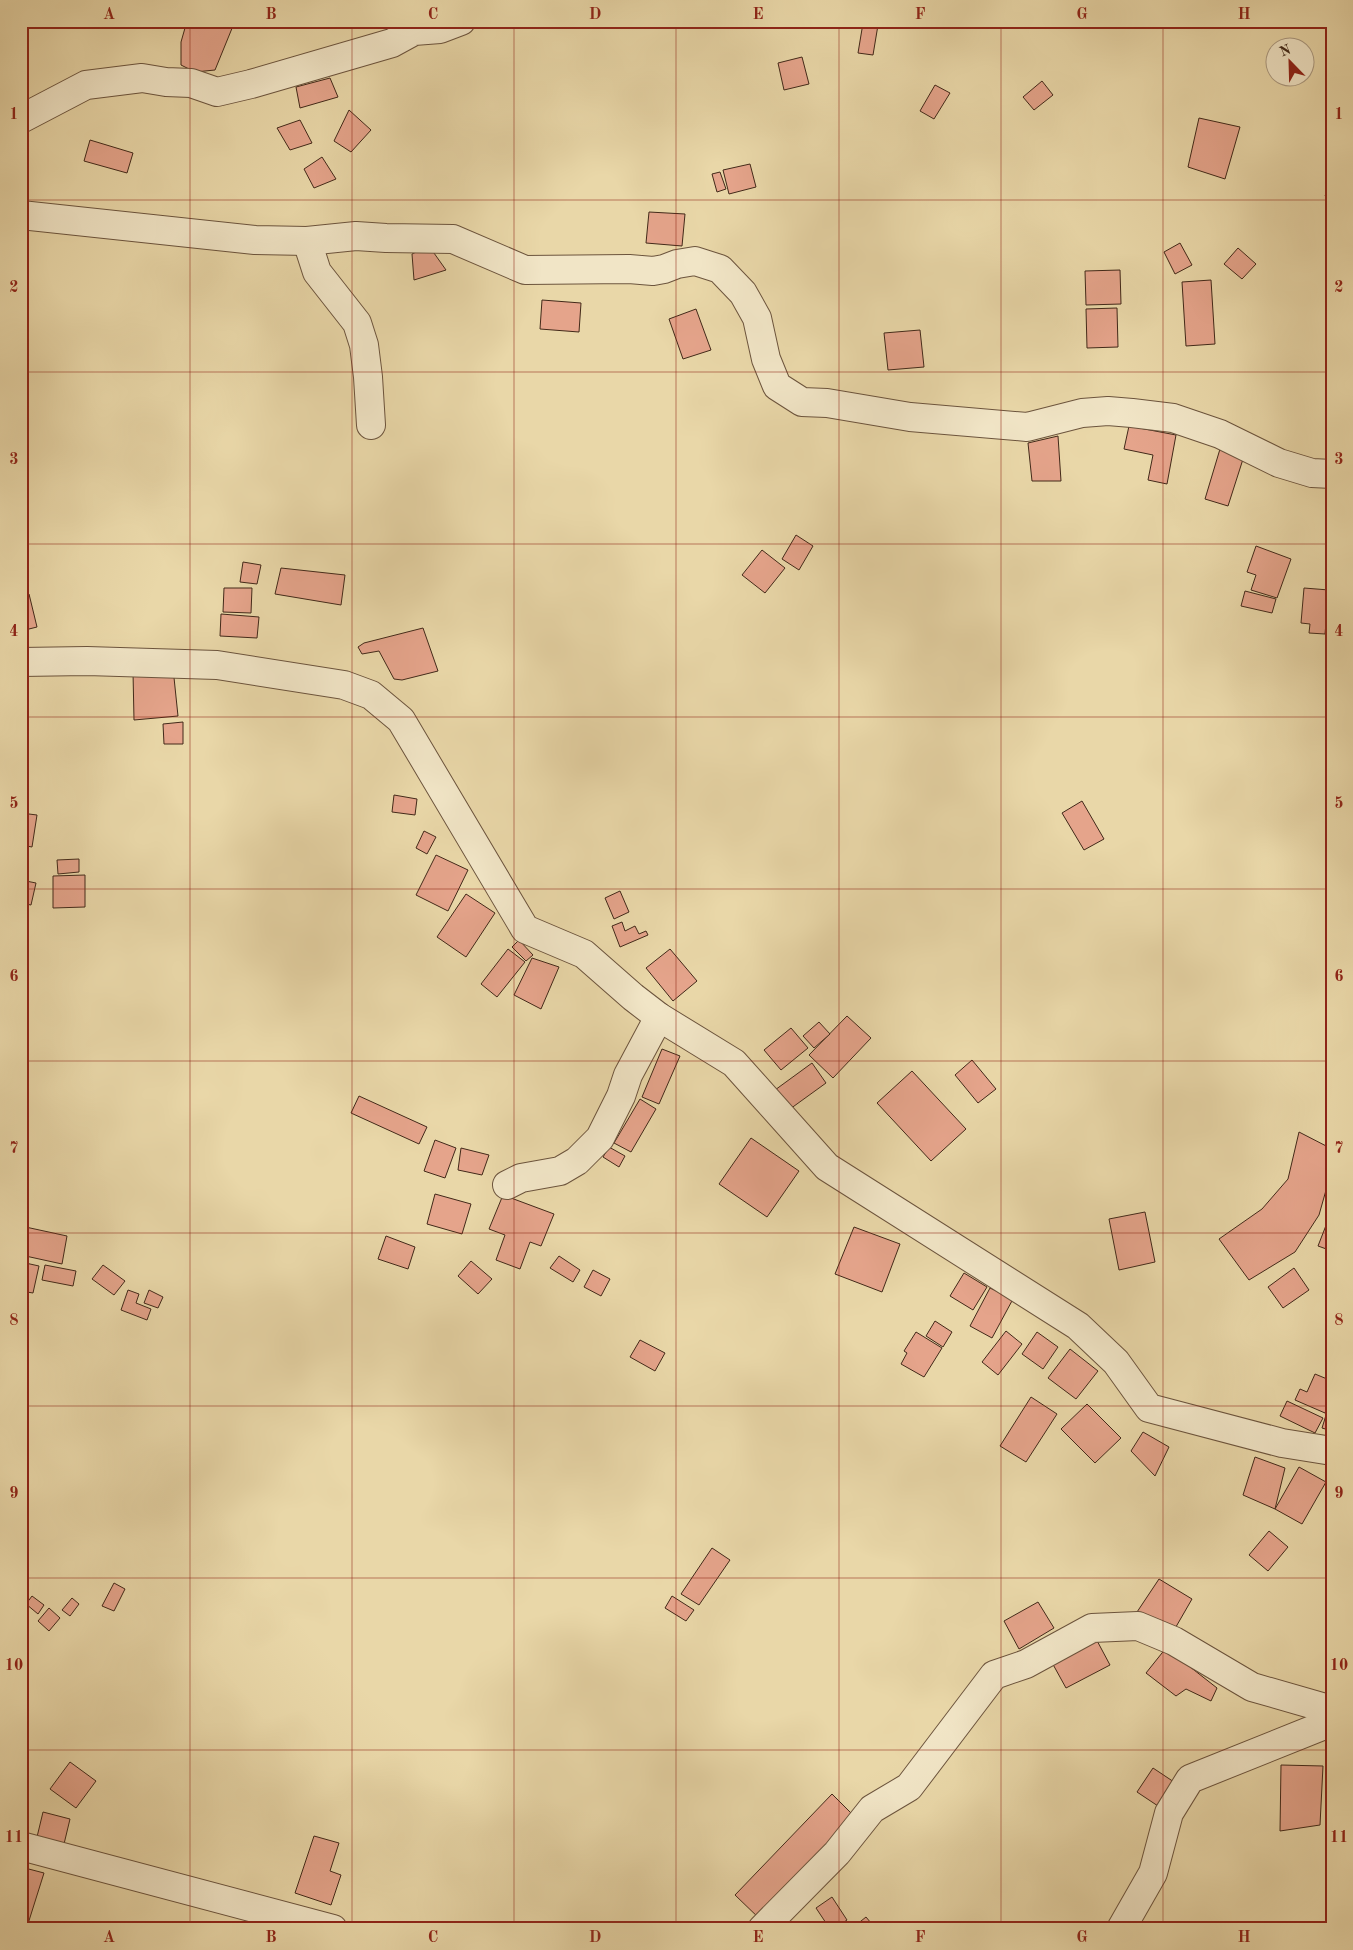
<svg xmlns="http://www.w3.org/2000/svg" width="1353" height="1950" font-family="'Old Standard TT',serif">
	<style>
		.building { fill: #e5a48b; stroke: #422919 }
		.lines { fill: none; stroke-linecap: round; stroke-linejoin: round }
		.minor-casing { stroke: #6c543d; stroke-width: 30 }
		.minor { stroke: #f1e5c6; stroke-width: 28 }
		.grid { fill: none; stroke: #8f2418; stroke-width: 1; stroke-opacity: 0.55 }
		.neatline { fill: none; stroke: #8f2418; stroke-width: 2 }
		.grid-label { font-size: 16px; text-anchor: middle; font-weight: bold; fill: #8f2418 }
	</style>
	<rect width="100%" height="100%" fill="#e9d7a8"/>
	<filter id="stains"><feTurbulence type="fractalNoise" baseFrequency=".004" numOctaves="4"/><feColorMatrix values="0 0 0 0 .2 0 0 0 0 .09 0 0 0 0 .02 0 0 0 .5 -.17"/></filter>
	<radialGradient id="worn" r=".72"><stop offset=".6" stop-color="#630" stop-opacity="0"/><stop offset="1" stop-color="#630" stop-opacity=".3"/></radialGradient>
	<g class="building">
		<path d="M 187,21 L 235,21 L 215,70 L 195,72 L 181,65 L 181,42 Z"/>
		<path d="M 1215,21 L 1238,21 L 1237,28 Z"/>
		<path d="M 863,23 L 878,25 L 873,55 L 858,53 Z"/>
		<path d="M 802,57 L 809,84 L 784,90 L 778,63 Z"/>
		<path d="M 330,78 L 338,97 L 300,108 L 296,87 Z"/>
		<path d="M 1042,81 L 1053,95 L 1034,110 L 1023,97 Z"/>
		<path d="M 935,85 L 950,93 L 934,119 L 920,111 Z"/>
		<path d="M 349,110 L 371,130 L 351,152 L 334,141 Z"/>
		<path d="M 1199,118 L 1240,127 L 1225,179 L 1188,167 Z"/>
		<path d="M 300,120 L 312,143 L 290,150 L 277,128 Z"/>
		<path d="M 90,140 L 133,153 L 127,173 L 84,161 Z"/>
		<path d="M 322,157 L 336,179 L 314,188 L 304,169 Z"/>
		<path d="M 750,164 L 756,187 L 729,194 L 723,170 Z"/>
		<path d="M 720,172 L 726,189 L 717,192 L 712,174 Z"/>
		<path d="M 1332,183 L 1332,200 L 1325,196 Z"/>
		<path d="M 649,212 L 685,214 L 682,246 L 646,243 Z"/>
		<path d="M 1180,243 L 1192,265 L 1175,274 L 1164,252 Z"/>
		<path d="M 429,246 L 446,270 L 414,280 L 412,254 Z"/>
		<path d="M 1238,248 L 1256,264 L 1242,279 L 1224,264 Z"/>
		<path d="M 1120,270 L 1121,304 L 1086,305 L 1085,271 Z"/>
		<path d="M 1211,280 L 1215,344 L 1186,346 L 1182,282 Z"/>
		<path d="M 542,300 L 581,303 L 579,332 L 540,329 Z"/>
		<path d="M 1117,308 L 1118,347 L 1087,348 L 1086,309 Z"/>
		<path d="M 696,309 L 711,350 L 683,359 L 669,319 Z"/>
		<path d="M 920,330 L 924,367 L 888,370 L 884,333 Z"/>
		<path d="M 1129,426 L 1176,435 L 1167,484 L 1148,480 L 1153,455 L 1124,449 Z"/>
		<path d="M 1058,436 L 1061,481 L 1032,481 L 1028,443 Z"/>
		<path d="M 1220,449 L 1244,456 L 1228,506 L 1205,499 Z"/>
		<path d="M 796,535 L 813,546 L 799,570 L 782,559 Z"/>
		<path d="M 1256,546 L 1291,559 L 1277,598 L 1251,590 L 1256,575 L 1247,572 Z"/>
		<path d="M 762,550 L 785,568 L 765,593 L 742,575 Z"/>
		<path d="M 243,562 L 261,565 L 257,584 L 240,582 Z"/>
		<path d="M 281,568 L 345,575 L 341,605 L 275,594 Z"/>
		<path d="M 224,588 L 252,588 L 251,613 L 223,612 Z"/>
		<path d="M 1304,588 L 1329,590 L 1325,634 L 1309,633 L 1310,624 L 1301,623 Z"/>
		<path d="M 1245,591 L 1276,599 L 1272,613 L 1241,606 Z"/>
		<path d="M 29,594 L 37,627 L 21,631 L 21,595 Z"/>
		<path d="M 221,614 L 259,617 L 257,638 L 220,636 Z"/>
		<path d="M 423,628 L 438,671 L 402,680 L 394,679 L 379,651 L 362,654 L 358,647 L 364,643 Z"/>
		<path d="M 173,668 L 178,716 L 134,720 L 133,672 Z"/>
		<path d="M 183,722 L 183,744 L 164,744 L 163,724 Z"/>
		<path d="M 394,795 L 417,799 L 415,815 L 392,812 Z"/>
		<path d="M 1082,801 L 1104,839 L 1084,850 L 1062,813 Z"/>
		<path d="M 21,813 L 37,815 L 32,847 L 21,845 Z"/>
		<path d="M 424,831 L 436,837 L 427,854 L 416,848 Z"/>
		<path d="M 21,847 L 26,848 L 24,861 L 21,861 Z"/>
		<path d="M 436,855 L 468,870 L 448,911 L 416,895 Z"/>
		<path d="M 79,859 L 79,872 L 58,874 L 57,860 Z"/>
		<path d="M 85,875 L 85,907 L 53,908 L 53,876 Z"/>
		<path d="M 21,880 L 36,883 L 31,905 L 21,903 Z"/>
		<path d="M 620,891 L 629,912 L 614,919 L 605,898 Z"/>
		<path d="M 466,894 L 495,913 L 466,957 L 437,937 Z"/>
		<path d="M 622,922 L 625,931 L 635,926 L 639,934 L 646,931 L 648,935 L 620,947 L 612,926 Z"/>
		<path d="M 519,940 L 533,955 L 526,961 L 512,947 Z"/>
		<path d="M 508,949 L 525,962 L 497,997 L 481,984 Z"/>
		<path d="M 670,949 L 697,981 L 673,1001 L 646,968 Z"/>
		<path d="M 532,958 L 559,967 L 541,1009 L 514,995 Z"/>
		<path d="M 847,1016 L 871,1038 L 833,1078 L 809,1055 Z"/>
		<path d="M 819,1022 L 830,1034 L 814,1048 L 803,1036 Z"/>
		<path d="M 791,1028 L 808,1048 L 781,1070 L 764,1050 Z"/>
		<path d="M 662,1049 L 680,1056 L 659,1104 L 642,1097 Z"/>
		<path d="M 972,1060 L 996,1089 L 978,1103 L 955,1075 Z"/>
		<path d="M 812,1063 L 826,1083 L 790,1109 L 775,1090 Z"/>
		<path d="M 912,1071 L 966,1129 L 931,1161 L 877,1103 Z"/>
		<path d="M 359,1096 L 427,1127 L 419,1144 L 351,1113 Z"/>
		<path d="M 640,1099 L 656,1109 L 631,1152 L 614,1143 Z"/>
		<path d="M 1299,1132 L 1332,1149 L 1332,1169 L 1319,1215 L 1295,1252 L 1249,1280 L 1219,1239 L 1262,1209 L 1288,1179 Z"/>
		<path d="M 751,1138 L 799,1171 L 767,1217 L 719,1184 Z"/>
		<path d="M 435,1140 L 456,1148 L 445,1178 L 424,1171 Z"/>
		<path d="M 609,1147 L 625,1156 L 619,1167 L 603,1157 Z"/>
		<path d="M 461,1148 L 489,1155 L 482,1175 L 458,1170 Z"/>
		<path d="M 435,1194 L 471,1204 L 462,1234 L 427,1224 Z"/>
		<path d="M 503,1195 L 554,1214 L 541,1246 L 530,1242 L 520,1269 L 496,1260 L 505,1235 L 489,1229 Z"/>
		<path d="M 1332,1210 L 1332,1251 L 1318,1246 Z"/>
		<path d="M 1145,1212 L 1155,1262 L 1119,1270 L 1109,1219 Z"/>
		<path d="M 21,1226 L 67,1236 L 62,1264 L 21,1255 Z"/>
		<path d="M 854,1227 L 900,1244 L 882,1292 L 835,1274 Z"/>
		<path d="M 386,1236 L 415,1247 L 408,1269 L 378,1259 Z"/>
		<path d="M 559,1256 L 580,1270 L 573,1282 L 550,1268 Z"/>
		<path d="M 471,1261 L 492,1279 L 478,1294 L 458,1276 Z"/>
		<path d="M 21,1262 L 39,1266 L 33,1293 L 21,1291 Z"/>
		<path d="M 45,1265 L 76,1271 L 73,1286 L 42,1280 Z"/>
		<path d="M 103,1265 L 125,1281 L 114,1295 L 92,1279 Z"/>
		<path d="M 1294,1268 L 1309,1290 L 1283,1308 L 1268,1287 Z"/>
		<path d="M 593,1270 L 610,1279 L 601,1296 L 584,1287 Z"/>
		<path d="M 964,1273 L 987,1287 L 973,1310 L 950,1296 Z"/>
		<path d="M 990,1288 L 1013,1299 L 992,1338 L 970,1326 Z"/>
		<path d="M 128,1290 L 139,1294 L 136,1303 L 151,1309 L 147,1320 L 121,1310 Z"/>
		<path d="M 149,1290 L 163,1297 L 158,1308 L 144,1303 Z"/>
		<path d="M 935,1321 L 952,1332 L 943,1347 L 926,1336 Z"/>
		<path d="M 1006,1331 L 1022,1344 L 998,1375 L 982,1362 Z"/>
		<path d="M 916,1332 L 942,1348 L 924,1377 L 901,1364 L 907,1353 L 904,1351 Z"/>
		<path d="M 1037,1332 L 1058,1347 L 1043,1369 L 1022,1354 Z"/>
		<path d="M 640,1340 L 665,1353 L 655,1371 L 630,1357 Z"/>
		<path d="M 1070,1349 L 1098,1371 L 1076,1399 L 1048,1378 Z"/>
		<path d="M 1315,1374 L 1332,1381 L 1332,1397 L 1325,1413 L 1295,1400 L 1300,1389 L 1307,1392 Z"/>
		<path d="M 1031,1397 L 1057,1414 L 1026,1462 L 1000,1446 Z"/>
		<path d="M 1287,1401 L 1323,1418 L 1315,1433 L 1280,1416 Z"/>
		<path d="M 1087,1404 L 1121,1438 L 1095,1463 L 1061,1429 Z"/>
		<path d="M 1327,1412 L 1332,1414 L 1332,1431 L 1322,1428 Z"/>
		<path d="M 1143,1432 L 1169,1447 L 1155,1476 L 1131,1451 Z"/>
		<path d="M 1255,1457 L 1285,1468 L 1275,1509 L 1243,1495 Z"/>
		<path d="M 1299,1467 L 1326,1482 L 1302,1524 L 1275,1509 Z"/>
		<path d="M 1269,1531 L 1288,1547 L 1268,1571 L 1249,1555 Z"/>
		<path d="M 712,1548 L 730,1560 L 699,1605 L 681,1594 Z"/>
		<path d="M 1159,1579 L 1192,1599 L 1173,1632 L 1137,1612 Z"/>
		<path d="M 114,1583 L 125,1589 L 114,1611 L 102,1606 Z"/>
		<path d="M 32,1596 L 44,1605 L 38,1614 L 26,1604 Z"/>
		<path d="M 672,1596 L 694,1610 L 686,1621 L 665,1608 Z"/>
		<path d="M 72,1598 L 79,1604 L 70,1616 L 62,1610 Z"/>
		<path d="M 1038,1602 L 1054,1628 L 1019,1649 L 1004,1621 Z"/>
		<path d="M 49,1608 L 60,1618 L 49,1631 L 38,1621 Z"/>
		<path d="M 1094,1635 L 1110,1665 L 1066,1688 L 1050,1659 Z"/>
		<path d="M 1166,1648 L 1217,1688 L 1211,1701 L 1186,1689 L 1176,1696 L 1146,1673 Z"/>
		<path d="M 70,1762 L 96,1781 L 76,1808 L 50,1789 Z"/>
		<path d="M 1281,1765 L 1323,1766 L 1320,1825 L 1280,1831 Z"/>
		<path d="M 1153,1768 L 1183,1788 L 1167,1812 L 1137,1792 Z"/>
		<path d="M 832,1794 L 859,1821 L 762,1921 L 735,1895 Z"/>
		<path d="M 43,1812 L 70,1819 L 64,1844 L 37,1837 Z"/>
		<path d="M 314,1836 L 339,1843 L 330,1871 L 341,1875 L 331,1905 L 295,1893 Z"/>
		<path d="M 21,1867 L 44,1873 L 27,1927 L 21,1925 Z"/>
		<path d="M 832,1897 L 847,1920 L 834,1929 L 830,1929 L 816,1908 Z"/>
		<path d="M 866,1917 L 876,1929 L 851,1929 Z"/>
	</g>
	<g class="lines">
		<g class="minor-casing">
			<g id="minor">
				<path d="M 21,119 L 86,85 L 142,78 L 166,82 L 191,83 L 217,92 L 251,84 L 392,43 L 414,31 L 440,29 L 461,21"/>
				<path d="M 21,215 L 255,240 L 307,241 L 356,236 L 386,238 L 453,239 L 525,270 L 629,269 L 653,271 L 664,269 L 677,264 L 695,261 L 720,269 L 743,293 L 757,318 L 766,359 L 777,386 L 802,402 L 827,403 L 910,417 L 1027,427 L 1082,413 L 1108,411 L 1132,413 L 1173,418 L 1220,434 L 1279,463 L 1312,473 L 1332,474"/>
				<path d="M 307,241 L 317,272 L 357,323 L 364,345 L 368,377 L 371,425"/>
				<path d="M 21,662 L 87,661 L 217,665 L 344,685 L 371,695 L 401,720 L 525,929 L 584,954 L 633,997 L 659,1017 L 734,1063 L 827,1167 L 1078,1326 L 1116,1362 L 1149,1408 L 1282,1443 L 1332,1451"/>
				<path d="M 507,1185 L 521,1178 L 560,1171 L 577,1161 L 600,1138 L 621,1096 L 628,1075 L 659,1017"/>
				<path d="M 21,1846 L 333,1929"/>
				<path d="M 762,1929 L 837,1853 L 872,1809 L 909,1787 L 994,1675 L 1026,1664 L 1092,1628 L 1138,1626 L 1174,1641 L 1252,1687 L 1332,1710"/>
				<path d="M 1121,1929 L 1153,1873 L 1169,1813 L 1190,1779 L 1332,1722"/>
			</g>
		</g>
		<use href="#minor" class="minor"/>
	</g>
	<path class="grid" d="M 190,21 L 190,1929M 352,21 L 352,1929M 514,21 L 514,1929M 676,21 L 676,1929M 839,21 L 839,1929M 1001,21 L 1001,1929M 1163,21 L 1163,1929M 21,200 L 1332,200M 21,372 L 1332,372M 21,544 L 1332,544M 21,717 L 1332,717M 21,889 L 1332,889M 21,1061 L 1332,1061M 21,1233 L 1332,1233M 21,1406 L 1332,1406M 21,1578 L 1332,1578M 21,1750 L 1332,1750"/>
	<rect width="1353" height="1950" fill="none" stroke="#e9d7a8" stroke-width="55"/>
	<g transform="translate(1290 62) rotate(337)"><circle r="24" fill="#f1e5c6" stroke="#ab9a81"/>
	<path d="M0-4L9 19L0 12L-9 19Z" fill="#8f2418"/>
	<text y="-8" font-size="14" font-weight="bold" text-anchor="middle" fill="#422919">N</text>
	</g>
	<rect x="28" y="28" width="1298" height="1894" class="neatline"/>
	<g class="grid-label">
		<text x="109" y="19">A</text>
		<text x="271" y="19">B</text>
		<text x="433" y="19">C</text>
		<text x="595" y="19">D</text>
		<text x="758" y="19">E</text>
		<text x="920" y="19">F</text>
		<text x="1082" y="19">G</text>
		<text x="1244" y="19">H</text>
		<text x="14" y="119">1</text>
		<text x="1339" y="119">1</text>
		<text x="14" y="292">2</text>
		<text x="1339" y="292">2</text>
		<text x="14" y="464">3</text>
		<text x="1339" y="464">3</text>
		<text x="14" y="636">4</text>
		<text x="1339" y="636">4</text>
		<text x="14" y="808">5</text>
		<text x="1339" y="808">5</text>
		<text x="14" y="981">6</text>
		<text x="1339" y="981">6</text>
		<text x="14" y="1153">7</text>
		<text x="1339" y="1153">7</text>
		<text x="14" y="1325">8</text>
		<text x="1339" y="1325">8</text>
		<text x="14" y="1498">9</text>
		<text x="1339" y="1498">9</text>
		<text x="14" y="1670">10</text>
		<text x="1339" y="1670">10</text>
		<text x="14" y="1842">11</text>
		<text x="1339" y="1842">11</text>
		<text x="109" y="1942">A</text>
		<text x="271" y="1942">B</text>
		<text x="433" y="1942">C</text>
		<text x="595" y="1942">D</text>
		<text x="758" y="1942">E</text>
		<text x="920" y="1942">F</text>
		<text x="1082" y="1942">G</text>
		<text x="1244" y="1942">H</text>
	</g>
	<rect width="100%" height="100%" filter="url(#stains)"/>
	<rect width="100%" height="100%" fill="url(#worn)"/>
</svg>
